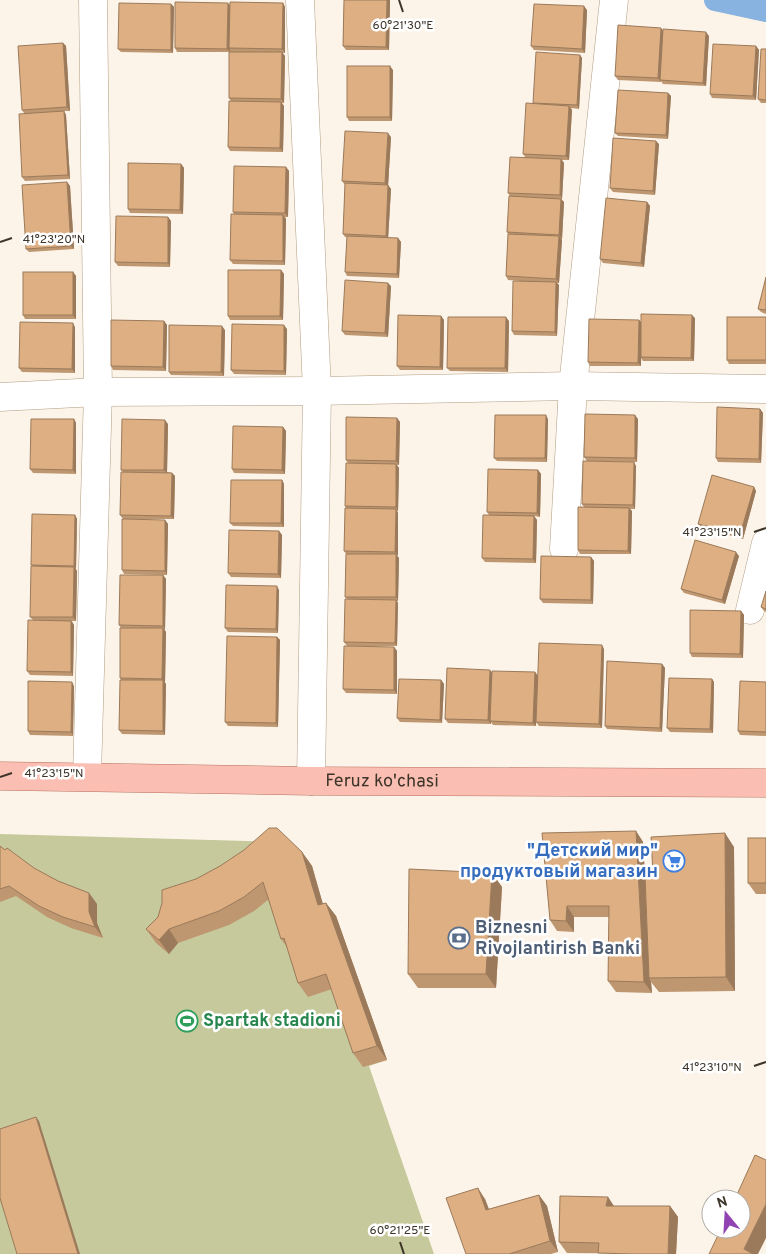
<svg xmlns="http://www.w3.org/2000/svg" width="766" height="1254" font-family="Overpass,sans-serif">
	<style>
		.green { fill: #c6c99c }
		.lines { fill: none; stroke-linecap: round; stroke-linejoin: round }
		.canal { stroke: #88b2e0; stroke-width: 22 }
		.minor-casing { stroke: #b19c82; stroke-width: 29 }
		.major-casing { stroke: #b77161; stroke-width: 29 }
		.minor { stroke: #fff; stroke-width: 28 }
		.major { stroke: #fbbeb2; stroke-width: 28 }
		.wall { fill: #be9670 }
		.shaded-wall { fill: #9b7a5b }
		.building { fill: #ddaf82; stroke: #9b7a5b }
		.ticks { fill: none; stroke: #3d352a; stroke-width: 2 }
		.labels { text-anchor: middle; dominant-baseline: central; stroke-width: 5; stroke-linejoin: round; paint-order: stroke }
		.street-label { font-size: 18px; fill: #3d352a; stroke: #fff }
		.shop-label { font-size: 18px; font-weight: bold; fill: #366cbe; stroke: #fff; text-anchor: end }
		.service-label { font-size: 18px; font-weight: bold; fill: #4e5e75; stroke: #fff; text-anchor: start }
		.leisure-label { font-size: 18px; font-weight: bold; fill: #27864d; stroke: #fff; text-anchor: start }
		.ticks-label { font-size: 12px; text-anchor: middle; fill: #3d352a; stroke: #fff; stroke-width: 5; stroke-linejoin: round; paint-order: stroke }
	</style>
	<rect width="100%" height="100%" fill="#fdf4e9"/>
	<path class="green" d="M 0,834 L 287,842 L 311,866 L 327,919 L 336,916 L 387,1060 L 369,1066 L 434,1254 L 0,1254 Z"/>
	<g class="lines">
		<path class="canal" d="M 715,0 L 766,11"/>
		<g class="minor-casing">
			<g id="minor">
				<path d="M 300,0 L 317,391 L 311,781"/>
				<path d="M 0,397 L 98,392 L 317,391 L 573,386 L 766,389"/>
				<path d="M 564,549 L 573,386 L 614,0"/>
				<path d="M 750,610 L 766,543"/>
				<path d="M 87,776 L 98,392 L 93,0"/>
			</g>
		</g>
		<g class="major-casing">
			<g id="major">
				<path id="s1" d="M 0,776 L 311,781 L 766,783"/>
			</g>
		</g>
		<use href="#minor" class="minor"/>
		<use href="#major" class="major"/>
	</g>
	<g class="wall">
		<path d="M 344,0 L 390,0 L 389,50 L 346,50 L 343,46 Z"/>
		<path d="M 283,3 L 285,7 L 285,53 L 282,53 L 285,56 L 284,103 L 282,103 L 284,106 L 283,152 L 230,151 L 228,147 L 231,101 L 229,98 L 229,52 L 177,52 L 175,48 L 230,6 Z"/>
		<path d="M 171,4 L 174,7 L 173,53 L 121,52 L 118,49 Z"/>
		<path d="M 587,10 L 585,53 L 534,50 L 531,46 Z"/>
		<path d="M 663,31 L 709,36 L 706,86 L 663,84 L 661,81 L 661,82 L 618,80 L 615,76 Z"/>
		<path d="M 63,43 L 66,46 L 70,111 L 64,111 L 66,115 L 70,179 L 25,181 L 22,177 L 24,113 L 22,110 Z"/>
		<path d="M 756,46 L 759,50 L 756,100 L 712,98 L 710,94 Z"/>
		<path d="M 766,49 L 766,103 L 761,103 L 758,99 Z"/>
		<path d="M 580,55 L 582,58 L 579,109 L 571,108 L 572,110 L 569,160 L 562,160 L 564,163 L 562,199 L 561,199 L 564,202 L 562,239 L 561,239 L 562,240 L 559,283 L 557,283 L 559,285 L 557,336 L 514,335 L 512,331 L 520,281 L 508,280 L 506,276 L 508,234 L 507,232 L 510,196 L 508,193 L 526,158 L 523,154 L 534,104 L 533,103 Z"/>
		<path d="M 393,70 L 392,121 L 349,121 L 347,117 Z"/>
		<path d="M 668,93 L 671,96 L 668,139 L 618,136 L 615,133 Z"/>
		<path d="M 391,137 L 388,185 L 391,189 L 388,238 L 398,238 L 401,242 L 399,278 L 347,276 L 345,272 L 347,237 L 345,237 L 343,234 L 345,185 L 342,181 Z"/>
		<path d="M 659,144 L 655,195 L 613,192 L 610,188 Z"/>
		<path d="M 181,164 L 184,168 L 183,214 L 130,213 L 128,209 Z"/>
		<path d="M 286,167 L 289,171 L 288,217 L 285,217 L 286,219 L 285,265 L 233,264 L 230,260 L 234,214 L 233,212 Z"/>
		<path d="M 67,182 L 70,186 L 74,249 L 29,252 L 26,249 Z"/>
		<path d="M 647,202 L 650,206 L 644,267 L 603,263 L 600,259 Z"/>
		<path d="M 168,217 L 171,221 L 170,267 L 118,266 L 115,262 Z"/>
		<path d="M 281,270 L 284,274 L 283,320 L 230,320 L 228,316 Z"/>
		<path d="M 73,272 L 76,276 L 76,319 L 25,319 L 23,315 Z"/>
		<path d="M 766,277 L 766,314 L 761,312 L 758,309 Z"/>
		<path d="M 391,286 L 388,337 L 345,335 L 342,331 Z"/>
		<path d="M 441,316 L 444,320 L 443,370 L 400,370 L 397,366 Z"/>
		<path d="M 766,317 L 766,364 L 729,364 L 727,360 Z"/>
		<path d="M 695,318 L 694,361 L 643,361 L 641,358 L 641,366 L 590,366 L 588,362 L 639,320 L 641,322 Z"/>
		<path d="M 164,321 L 167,325 L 166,371 L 113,370 L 111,366 Z"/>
		<path d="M 509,321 L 508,372 L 450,371 L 447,368 Z"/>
		<path d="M 75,327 L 75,373 L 22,372 L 19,368 Z"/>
		<path d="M 287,329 L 286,375 L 234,374 L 231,370 Z"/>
		<path d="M 225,330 L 224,376 L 171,375 L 169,372 Z"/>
		<path d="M 760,409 L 763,413 L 761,463 L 718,462 L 716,458 Z"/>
		<path d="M 397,418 L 400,422 L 399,465 L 397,465 L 399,468 L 398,511 L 397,511 L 398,513 L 397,556 L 399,558 L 398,601 L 397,601 L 398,603 L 397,646 L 347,646 L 344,642 L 347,599 L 345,597 L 346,554 L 344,551 L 346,508 L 345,506 L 348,463 L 346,460 Z"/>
		<path d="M 74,419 L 76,423 L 76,474 L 33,473 L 30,469 Z"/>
		<path d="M 548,419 L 547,462 L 497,461 L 494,458 Z"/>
		<path d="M 638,419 L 637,462 L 587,461 L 584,457 Z"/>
		<path d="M 168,424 L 167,472 L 172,473 L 175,476 L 174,519 L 123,519 L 120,515 L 123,472 L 121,470 Z"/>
		<path d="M 283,427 L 286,431 L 285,474 L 234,473 L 232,469 Z"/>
		<path d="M 636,466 L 635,509 L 630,509 L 632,511 L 631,554 L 580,554 L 578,550 L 584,507 L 582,504 Z"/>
		<path d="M 538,470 L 541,474 L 540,517 L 534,516 L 537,520 L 536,563 L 485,562 L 482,558 L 489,515 L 487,512 Z"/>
		<path d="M 282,480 L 284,484 L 284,527 L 233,526 L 230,523 Z"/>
		<path d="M 754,487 L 756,491 L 743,539 L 701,528 L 698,524 Z"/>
		<path d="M 75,515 L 77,519 L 76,569 L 77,571 L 76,621 L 72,621 L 74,625 L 73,676 L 30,675 L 27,671 L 33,620 L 30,617 L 32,566 L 31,565 Z"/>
		<path d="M 165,520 L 168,524 L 167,575 L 124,574 L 122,570 Z"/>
		<path d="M 279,531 L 282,535 L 281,578 L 231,577 L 228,573 Z"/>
		<path d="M 739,556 L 725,604 L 684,593 L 681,589 Z"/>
		<path d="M 591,557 L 594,561 L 593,604 L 543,603 L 540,599 Z"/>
		<path d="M 163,575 L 166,579 L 165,630 L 164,629 L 166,632 L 165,683 L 166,684 L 165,735 L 122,734 L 119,730 L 121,680 L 120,678 L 121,628 L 119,625 Z"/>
		<path d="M 279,590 L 278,633 L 228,632 L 225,628 Z"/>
		<path d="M 766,591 L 766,612 L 764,611 L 761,607 Z"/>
		<path d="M 741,611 L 744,615 L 743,658 L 692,657 L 690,653 Z"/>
		<path d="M 277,637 L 280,640 L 278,727 L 228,726 L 225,722 Z"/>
		<path d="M 394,647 L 397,651 L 397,694 L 346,693 L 343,689 Z"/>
		<path d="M 604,649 L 602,728 L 539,726 L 536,722 L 536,726 L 493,725 L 491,722 L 491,724 L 448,723 L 445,719 L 492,673 L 535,672 L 538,676 Z"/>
		<path d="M 662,664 L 665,668 L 662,732 L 607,729 L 605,726 Z"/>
		<path d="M 712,679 L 714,682 L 713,733 L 670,732 L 667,728 Z"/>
		<path d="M 441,680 L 444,684 L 442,723 L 400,722 L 397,718 Z"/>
		<path d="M 766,682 L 766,736 L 740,735 L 738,731 Z"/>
		<path d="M 74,686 L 73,736 L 30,735 L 28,731 Z"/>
		<path d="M 636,831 L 643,842 L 645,876 L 653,874 L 734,847 L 735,991 L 659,992 L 651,982 L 652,993 L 616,992 L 608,981 L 609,917 L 574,917 L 574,932 L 557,931 L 550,920 Z"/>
		<path d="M 766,838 L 766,894 L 756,894 L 748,883 Z"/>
		<path d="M 0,846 L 5,850 L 34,868 L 58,881 L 89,893 L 97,904 L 97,923 L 103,938 L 71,928 L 47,917 L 16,896 L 0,902 Z"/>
		<path d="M 302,852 L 312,866 L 323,904 L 326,903 L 336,916 L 387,1060 L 363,1067 L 353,1053 L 332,989 L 308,997 L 298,983 L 287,947 L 281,939 L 269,899 L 254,911 L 229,925 L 178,943 L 169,954 L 156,943 L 146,929 Z"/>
		<path d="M 492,873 L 502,887 L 496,988 L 418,988 L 408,974 Z"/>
		<path d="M 539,1195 L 547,1206 L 558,1252 L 551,1254 L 466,1254 L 485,1199 L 489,1209 Z"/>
		<path d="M 608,1197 L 614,1206 L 670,1206 L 678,1217 L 676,1254 L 567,1253 L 559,1242 Z"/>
	</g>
	<g class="shaded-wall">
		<path d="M 387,0 L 390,0 L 389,50 L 386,47 Z"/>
		<path d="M 228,3 L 231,6 L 230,52 L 227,49 Z"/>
		<path d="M 283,3 L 285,7 L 285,53 L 282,49 Z"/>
		<path d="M 171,4 L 174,7 L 173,53 L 171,50 Z"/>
		<path d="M 584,6 L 587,10 L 585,53 L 582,49 Z"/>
		<path d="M 661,28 L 664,32 L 660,80 L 661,82 L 658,78 Z"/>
		<path d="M 706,32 L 709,36 L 706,86 L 703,83 Z"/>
		<path d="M 63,43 L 66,46 L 70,111 L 67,107 Z"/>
		<path d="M 756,46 L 759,50 L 756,100 L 753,96 Z"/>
		<path d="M 282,52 L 285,56 L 284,103 L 281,99 Z"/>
		<path d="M 580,55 L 582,58 L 579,109 L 577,105 Z"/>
		<path d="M 390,66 L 393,70 L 392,121 L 390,117 Z"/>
		<path d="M 668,93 L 671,96 L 668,139 L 666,135 Z"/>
		<path d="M 281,102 L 284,106 L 283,152 L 280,148 Z"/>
		<path d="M 569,106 L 572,110 L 569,160 L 566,156 Z"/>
		<path d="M 64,111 L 66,115 L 70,179 L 68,175 Z"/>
		<path d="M 388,133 L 391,137 L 388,187 L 385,183 Z"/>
		<path d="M 656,141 L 659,144 L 655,195 L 653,191 Z"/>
		<path d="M 561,159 L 564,163 L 562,199 L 560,195 Z"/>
		<path d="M 181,164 L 184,168 L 183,214 L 180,210 Z"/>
		<path d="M 286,167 L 289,171 L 288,217 L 285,213 Z"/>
		<path d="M 67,182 L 70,186 L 74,249 L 71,246 Z"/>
		<path d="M 388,185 L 391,189 L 388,240 L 386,236 Z"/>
		<path d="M 561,199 L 564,202 L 562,239 L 559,235 Z"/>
		<path d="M 647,202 L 650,206 L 644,267 L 641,263 Z"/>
		<path d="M 283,215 L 286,219 L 285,265 L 283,261 Z"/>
		<path d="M 168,217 L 171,221 L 170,267 L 168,263 Z"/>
		<path d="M 559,236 L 562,240 L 559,283 L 556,279 Z"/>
		<path d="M 398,238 L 401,242 L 399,278 L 397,274 Z"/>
		<path d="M 281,270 L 284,274 L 283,320 L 280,316 Z"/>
		<path d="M 73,272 L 76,276 L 76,319 L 73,315 Z"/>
		<path d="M 556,282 L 559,285 L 557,336 L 555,332 Z"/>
		<path d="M 388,283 L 391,286 L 388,337 L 385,333 Z"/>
		<path d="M 692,315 L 695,318 L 694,361 L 691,358 Z"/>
		<path d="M 441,316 L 444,320 L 443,370 L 440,367 Z"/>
		<path d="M 506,317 L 509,321 L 508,372 L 505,368 Z"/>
		<path d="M 639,320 L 642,323 L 641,366 L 638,363 Z"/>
		<path d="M 164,321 L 167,325 L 166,371 L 163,367 Z"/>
		<path d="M 73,323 L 75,327 L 75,373 L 72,369 Z"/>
		<path d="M 284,325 L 287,329 L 286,375 L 284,371 Z"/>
		<path d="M 222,326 L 225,330 L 224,376 L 221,372 Z"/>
		<path d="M 760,409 L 763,413 L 761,463 L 759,459 Z"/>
		<path d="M 546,415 L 548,419 L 547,462 L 545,458 Z"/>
		<path d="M 635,415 L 638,419 L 637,462 L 635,458 Z"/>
		<path d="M 397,418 L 400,422 L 399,465 L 396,461 Z"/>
		<path d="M 74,419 L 76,423 L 76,474 L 73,470 Z"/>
		<path d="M 165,420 L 168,424 L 167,474 L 164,470 Z"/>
		<path d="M 283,427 L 286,431 L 285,474 L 282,470 Z"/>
		<path d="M 634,462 L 636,466 L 635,509 L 633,505 Z"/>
		<path d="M 396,464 L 399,468 L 398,511 L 396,507 Z"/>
		<path d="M 538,470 L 541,474 L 540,517 L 537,513 Z"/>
		<path d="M 172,473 L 175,476 L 174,519 L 171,516 Z"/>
		<path d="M 282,480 L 284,484 L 284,527 L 281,523 Z"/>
		<path d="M 754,487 L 756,491 L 743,539 L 740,535 Z"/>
		<path d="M 629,508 L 632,511 L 631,554 L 628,551 Z"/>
		<path d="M 396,509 L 398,513 L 398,556 L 395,552 Z"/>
		<path d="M 75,515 L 77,519 L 76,569 L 74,566 Z"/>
		<path d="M 534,516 L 537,520 L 536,563 L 533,559 Z"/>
		<path d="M 165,520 L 168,524 L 167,575 L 165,571 Z"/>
		<path d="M 279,531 L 282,535 L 281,578 L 278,574 Z"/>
		<path d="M 736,552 L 739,556 L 725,604 L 722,600 Z"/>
		<path d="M 396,554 L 399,558 L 398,601 L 396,597 Z"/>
		<path d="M 591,557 L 594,561 L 593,604 L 591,600 Z"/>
		<path d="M 74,567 L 77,571 L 76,621 L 73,617 Z"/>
		<path d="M 163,575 L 166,579 L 165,630 L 163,626 Z"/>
		<path d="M 277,586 L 279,590 L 278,633 L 276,629 Z"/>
		<path d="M 396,600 L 398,603 L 397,646 L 395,643 Z"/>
		<path d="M 741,611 L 744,615 L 743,658 L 740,654 Z"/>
		<path d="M 71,621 L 74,625 L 73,676 L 71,672 Z"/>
		<path d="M 163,628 L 166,632 L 165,683 L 162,679 Z"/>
		<path d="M 277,637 L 280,640 L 278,727 L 276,723 Z"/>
		<path d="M 602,645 L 604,649 L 602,728 L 599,724 Z"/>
		<path d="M 394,647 L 397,651 L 397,694 L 394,690 Z"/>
		<path d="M 662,664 L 665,668 L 662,732 L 660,728 Z"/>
		<path d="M 490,670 L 493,674 L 491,724 L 488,720 Z"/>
		<path d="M 535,672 L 538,676 L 536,726 L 533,723 Z"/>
		<path d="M 712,679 L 714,682 L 713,733 L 710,729 Z"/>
		<path d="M 163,680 L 166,684 L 165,735 L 163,731 Z"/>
		<path d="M 441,680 L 444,684 L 442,723 L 440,720 Z"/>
		<path d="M 72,682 L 74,686 L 73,736 L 71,732 Z"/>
		<path d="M 636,831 L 643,842 L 651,978 L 649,978 L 651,982 L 652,993 L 644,982 Z"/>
		<path d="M 725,833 L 734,847 L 735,991 L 726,977 Z"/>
		<path d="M 302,852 L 312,866 L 327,919 L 318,905 Z"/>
		<path d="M 492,873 L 502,887 L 496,988 L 486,974 Z"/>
		<path d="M 89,893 L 97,904 L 97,923 L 103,938 L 95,927 L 89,912 Z"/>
		<path d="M 326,903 L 336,916 L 387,1060 L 377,1046 Z"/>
		<path d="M 567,906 L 574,917 L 574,932 L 566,921 Z"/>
		<path d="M 169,929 L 178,943 L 169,954 L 159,940 Z"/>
		<path d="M 36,1117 L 39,1121 L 80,1254 L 78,1254 Z"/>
		<path d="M 478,1188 L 485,1199 L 493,1221 L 486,1210 Z"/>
		<path d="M 539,1195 L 547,1206 L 558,1252 L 550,1241 Z"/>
		<path d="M 608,1197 L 615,1208 L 606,1206 Z"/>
		<path d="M 766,1204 L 766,1238 L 758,1254 L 748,1254 L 744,1249 Z"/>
		<path d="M 670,1206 L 678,1217 L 676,1254 L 668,1254 Z"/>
	</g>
	<g class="building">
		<path d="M 344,0 L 387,0 L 386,47 L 343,46 Z"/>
		<path d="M 175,2 L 228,3 L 227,49 L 175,48 Z"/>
		<path d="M 230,2 L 283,3 L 282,49 L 229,48 Z"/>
		<path d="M 119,3 L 171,4 L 171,50 L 118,49 Z"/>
		<path d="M 534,4 L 584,6 L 582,49 L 531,46 Z"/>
		<path d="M 618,25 L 661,28 L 658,78 L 615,76 Z"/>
		<path d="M 663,29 L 706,32 L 703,83 L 660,80 Z"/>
		<path d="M 63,43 L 67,107 L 22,110 L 18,46 Z"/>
		<path d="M 713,44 L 756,46 L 753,96 L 710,94 Z"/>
		<path d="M 761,49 L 766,49 L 766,100 L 758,99 Z"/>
		<path d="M 229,52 L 282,52 L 281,99 L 229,98 Z"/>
		<path d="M 536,52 L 580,55 L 577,105 L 533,103 Z"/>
		<rect x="347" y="66" width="43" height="51"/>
		<path d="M 618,90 L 668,93 L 666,135 L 615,133 Z"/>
		<path d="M 229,101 L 281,102 L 280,148 L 228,147 Z"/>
		<path d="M 526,103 L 569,106 L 566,156 L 523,154 Z"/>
		<path d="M 64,111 L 68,175 L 22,177 L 19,114 Z"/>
		<path d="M 345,131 L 388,133 L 385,183 L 342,181 Z"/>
		<path d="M 613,138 L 656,141 L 653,191 L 610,188 Z"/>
		<path d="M 510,157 L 561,159 L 560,195 L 508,193 Z"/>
		<path d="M 128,163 L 181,164 L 180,210 L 128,209 Z"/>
		<path d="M 234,166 L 286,167 L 285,213 L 233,212 Z"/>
		<path d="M 67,182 L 71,246 L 26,249 L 22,185 Z"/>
		<path d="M 345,183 L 388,185 L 386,236 L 343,234 Z"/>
		<path d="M 509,196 L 561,199 L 559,235 L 507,232 Z"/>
		<path d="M 606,198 L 647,202 L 641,263 L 600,259 Z"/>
		<path d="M 231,214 L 283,215 L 283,261 L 230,260 Z"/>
		<path d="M 116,216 L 168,217 L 168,263 L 115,262 Z"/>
		<path d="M 508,234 L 559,236 L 556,279 L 506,276 Z"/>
		<path d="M 347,236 L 398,238 L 397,274 L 345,272 Z"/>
		<path d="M 228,270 L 281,270 L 280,316 L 228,316 Z"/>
		<rect x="23" y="272" width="50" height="43"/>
		<path d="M 766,277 L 766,310 L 758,309 Z"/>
		<path d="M 345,280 L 388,283 L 385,333 L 342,331 Z"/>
		<path d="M 513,281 L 556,282 L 555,332 L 512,331 Z"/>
		<path d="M 641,314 L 692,315 L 691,358 L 641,357 Z"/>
		<path d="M 398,315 L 441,316 L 440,367 L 397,366 Z"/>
		<path d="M 448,317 L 506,317 L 505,368 L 447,368 Z"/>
		<rect x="727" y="317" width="39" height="43"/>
		<path d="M 589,319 L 639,320 L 638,363 L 588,362 Z"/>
		<path d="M 111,320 L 164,321 L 163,367 L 111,366 Z"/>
		<path d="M 20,322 L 73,323 L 72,369 L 19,368 Z"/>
		<path d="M 232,324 L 284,325 L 284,371 L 231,370 Z"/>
		<path d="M 169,325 L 222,326 L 221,372 L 169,372 Z"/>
		<path d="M 717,407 L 760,409 L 759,459 L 716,458 Z"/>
		<path d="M 585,414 L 635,415 L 635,458 L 584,457 Z"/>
		<path d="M 495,415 L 546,415 L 545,458 L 494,458 Z"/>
		<path d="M 346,417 L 397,418 L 396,461 L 346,460 Z"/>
		<path d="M 31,419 L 74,419 L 73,470 L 30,469 Z"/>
		<path d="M 122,419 L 165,420 L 164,470 L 121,470 Z"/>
		<path d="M 233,426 L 283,427 L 282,470 L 232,469 Z"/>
		<path d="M 583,461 L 634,462 L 633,505 L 582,504 Z"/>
		<path d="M 346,463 L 396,464 L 396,507 L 345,506 Z"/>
		<path d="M 488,469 L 538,470 L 537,513 L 487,512 Z"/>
		<path d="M 121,472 L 172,473 L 171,516 L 120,515 Z"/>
		<path d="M 712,475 L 754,487 L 740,535 L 698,524 Z"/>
		<path d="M 231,480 L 282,480 L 281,523 L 230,523 Z"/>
		<path d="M 578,507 L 629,508 L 628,551 L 578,550 Z"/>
		<path d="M 345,508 L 396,509 L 395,552 L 344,551 Z"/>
		<path d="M 32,514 L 75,515 L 74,566 L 31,565 Z"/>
		<path d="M 483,515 L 534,516 L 533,559 L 482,558 Z"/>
		<path d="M 122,519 L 165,520 L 165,571 L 122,570 Z"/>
		<path d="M 229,530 L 279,531 L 278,574 L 228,573 Z"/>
		<path d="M 695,540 L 736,552 L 722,600 L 681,589 Z"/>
		<path d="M 346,554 L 396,554 L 396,597 L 345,597 Z"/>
		<path d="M 541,556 L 591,557 L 591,600 L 540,599 Z"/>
		<path d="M 31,566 L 74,567 L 73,617 L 30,617 Z"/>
		<path d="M 120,575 L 163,575 L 163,626 L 119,625 Z"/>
		<path d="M 226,585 L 277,586 L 276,629 L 225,628 Z"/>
		<path d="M 766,591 L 766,609 L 761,607 Z"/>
		<path d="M 345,599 L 396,600 L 395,643 L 344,642 Z"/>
		<path d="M 690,610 L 741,611 L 740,654 L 690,653 Z"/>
		<path d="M 28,620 L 71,621 L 71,672 L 27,671 Z"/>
		<path d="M 120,628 L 163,628 L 162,679 L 120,678 Z"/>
		<path d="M 227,636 L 277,637 L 276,723 L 225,722 Z"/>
		<path d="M 539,643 L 602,645 L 599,724 L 536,722 Z"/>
		<path d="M 344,646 L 394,647 L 394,690 L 343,689 Z"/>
		<path d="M 607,661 L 662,664 L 660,728 L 605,726 Z"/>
		<path d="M 447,668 L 490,670 L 488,720 L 445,719 Z"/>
		<path d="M 492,671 L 535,672 L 533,723 L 490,721 Z"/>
		<path d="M 669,678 L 712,679 L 710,729 L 667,728 Z"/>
		<path d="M 399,679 L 441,680 L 440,720 L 397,718 Z"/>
		<path d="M 120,680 L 163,680 L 163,731 L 119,730 Z"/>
		<path d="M 28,681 L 72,682 L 71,732 L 28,731 Z"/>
		<path d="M 740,681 L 766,682 L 766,732 L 738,731 Z"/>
		<path d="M 269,828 L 277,828 L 302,852 L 318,905 L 326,903 L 377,1046 L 353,1053 L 326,974 L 298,983 L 284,938 L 281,939 L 263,882 L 244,897 L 219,911 L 169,929 L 159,940 L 146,929 L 158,917 L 162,903 L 162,890 L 196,879 L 220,866 L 244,850 Z"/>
		<path d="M 636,831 L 644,982 L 608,981 L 609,906 L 567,906 L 566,921 L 550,920 L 542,833 Z"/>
		<path d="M 725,833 L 726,977 L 649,978 L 645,876 L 653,874 L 651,837 Z"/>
		<rect x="748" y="838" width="18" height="45"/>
		<path d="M 0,846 L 5,850 L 7,848 L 34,868 L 58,881 L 89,893 L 89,912 L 95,927 L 63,917 L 39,906 L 9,886 L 0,889 Z"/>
		<path d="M 409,869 L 492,873 L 486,974 L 408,974 Z"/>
		<path d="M 36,1117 L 78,1254 L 17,1254 L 0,1198 L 0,1129 Z"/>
		<path d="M 755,1155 L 766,1160 L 766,1204 L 744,1249 L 753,1254 L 709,1254 L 721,1229 L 741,1229 L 741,1199 L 735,1199 Z"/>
		<path d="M 478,1188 L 486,1210 L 539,1195 L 550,1241 L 509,1254 L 466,1254 L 446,1198 Z"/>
		<path d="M 560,1196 L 608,1197 L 606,1206 L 670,1206 L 668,1254 L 632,1254 L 598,1253 L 599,1243 L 559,1242 Z"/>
	</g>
	<path class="ticks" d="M 399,0 L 403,12M 0,242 L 12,238M 754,532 L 766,528M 0,777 L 12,773M 754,1066 L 766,1062M 400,1242 L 404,1254"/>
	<defs>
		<g id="supermarket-ring" transform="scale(1.125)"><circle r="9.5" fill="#fff" stroke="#3f7fe0" stroke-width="1.5"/><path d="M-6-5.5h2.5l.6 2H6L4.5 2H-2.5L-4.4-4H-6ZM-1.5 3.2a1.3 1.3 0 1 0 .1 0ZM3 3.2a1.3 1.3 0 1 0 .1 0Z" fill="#3f7fe0"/></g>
		<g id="bank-ring" transform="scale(1.125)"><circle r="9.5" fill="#fff" stroke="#5c6f8a" stroke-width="1.5"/><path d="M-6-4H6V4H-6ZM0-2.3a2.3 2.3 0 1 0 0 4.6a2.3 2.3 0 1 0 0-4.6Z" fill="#5c6f8a"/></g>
		<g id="stadium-ring" transform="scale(1.125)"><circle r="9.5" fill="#fff" stroke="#2e9e5b" stroke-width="1.5"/><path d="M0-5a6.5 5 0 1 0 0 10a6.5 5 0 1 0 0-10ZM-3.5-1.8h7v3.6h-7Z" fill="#2e9e5b"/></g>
	</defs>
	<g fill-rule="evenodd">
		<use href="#supermarket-ring" x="674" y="861"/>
		<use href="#bank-ring" x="459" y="938"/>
		<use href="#stadium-ring" x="187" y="1021"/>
	</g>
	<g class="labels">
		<g class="street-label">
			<text stroke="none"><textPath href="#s1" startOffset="382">Feruz ko'chasi</textPath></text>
		</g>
		<g class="shop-label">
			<text x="658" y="851">"Детский мир"<tspan x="658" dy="21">продуктовый магазин</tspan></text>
		</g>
		<g class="service-label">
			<text x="475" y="928">Biznesni<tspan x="475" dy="21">Rivojlantirish Banki</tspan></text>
		</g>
		<g class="leisure-label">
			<text x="203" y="1021">Spartak stadioni</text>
		</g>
	</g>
	<g class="ticks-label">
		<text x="403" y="29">60°21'30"E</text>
		<text x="54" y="243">41°23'20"N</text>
		<text x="712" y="536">41°23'15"N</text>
		<text x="54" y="777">41°23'15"N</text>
		<text x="712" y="1071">41°23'10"N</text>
		<text x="400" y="1234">60°21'25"E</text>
	</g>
	<g transform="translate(726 1214) rotate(342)"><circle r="24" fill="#ffffff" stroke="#b1aeaa"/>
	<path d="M0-4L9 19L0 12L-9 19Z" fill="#9243b3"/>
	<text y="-8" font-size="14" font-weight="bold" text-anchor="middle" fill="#3d352a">N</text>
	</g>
</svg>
